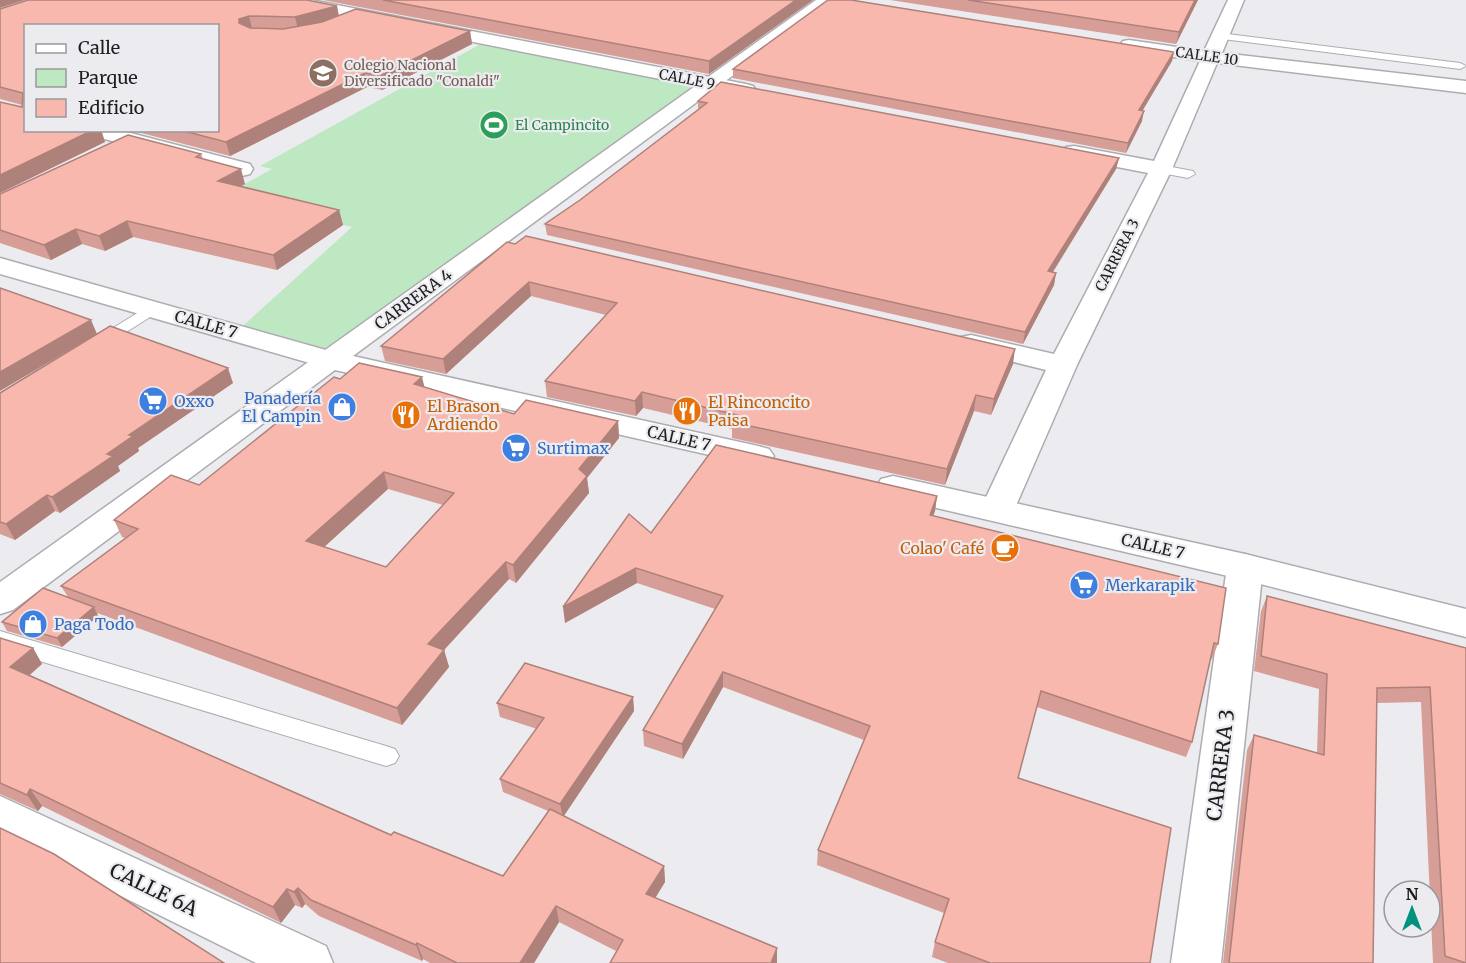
<svg xmlns="http://www.w3.org/2000/svg" width="1466" height="963" font-family="Merriweather,serif">
	<style>
		.green { fill: #bde8c1 }
		.lines { fill: none; stroke-linecap: round; stroke-linejoin: round }
		.service-casing { stroke: #adadb1; stroke-width: 2 }
		.minor-casing { stroke: #adadb1; stroke-width: 3 }
		.tertiary-casing { stroke: #adadb1; stroke-width: 3 }
		.service { fill: #fff; fill-rule: evenodd }
		.minor { fill: #fff; fill-rule: evenodd }
		.tertiary { fill: #fff; fill-rule: evenodd }
		.wall { fill: #d69e96; fill-rule: evenodd }
		.shaded-wall { fill: #ae817a }
		.building { fill: #f9b8ae; stroke: #ae817a; stroke-width: 1.5; fill-rule: evenodd }
		.labels { text-anchor: middle; dominant-baseline: central; stroke-width: 4.5; stroke-linejoin: round; paint-order: stroke }
		.far-street-label { font-size: 14px; fill: #1d1d1f; stroke: #ececf0 }
		.far-education-label { font-size: 14px; fill: #785e54; stroke: #ececf0; text-anchor: start }
		.far-leisure-label { font-size: 14px; fill: #27864d; stroke: #ececf0; text-anchor: start }
		.street-label { font-size: 16px; fill: #1d1d1f; stroke: #ececf0 }
		.shop-label { font-size: 16px; fill: #366cbe; stroke: #ececf0; text-anchor: start }
		.food-label { font-size: 16px; fill: #c56008; stroke: #ececf0; text-anchor: start }
		.near-street-label { font-size: 20px; fill: #1d1d1f; stroke: #ececf0 }
	</style>
	<rect width="100%" height="100%" fill="#ececf0"/>
	<path class="green" d="M 488,40 L 712,84 L 330,360 L 235,333 L 352,227 L 223,196 L 272,169 L 260,166 Z"/>
	<g class="lines">
		<g class="service-casing">
			<g id="service">
				<path d="M 1219,33 L 1460,63 L 1466,66 L 1460,69 L 1215,38 L 1214,36 Z"/>
				<path d="M 1161,165 L 1193,171 L 1195,174 L 1188,178 L 1156,172 L 1154,169 Z"/>
				<path d="M 152,304 L 160,309 L 158,312 L 101,348 L 89,348 L 87,344 Z"/>
				<path d="M 0,631 L 386,746 L 395,749 L 399,756 L 395,763 L 386,766 L 0,649 Z"/>
			</g>
		</g>
		<g class="minor-casing">
			<g id="minor">
				<path d="M 278,0 L 311,0 L 746,84 L 753,86 L 756,90 L 753,94 L 746,96 L 286,5 Z"/>
				<path d="M 1228,0 L 1244,0 L 1222,53 L 1466,81 L 1466,93 L 1217,63 L 1172,169 L 1077,365 L 1014,510 L 1009,518 L 997,521 L 985,518 L 980,510 L 1046,370 L 961,349 L 957,343 L 961,337 L 971,335 L 1054,354 L 1148,173 L 1066,157 L 1063,152 L 1066,147 L 1074,146 L 1154,161 L 1200,61 L 1129,50 L 1123,49 L 1120,45 L 1123,41 L 1129,40 L 1204,51 Z"/>
				<path d="M 83,130 L 119,130 L 250,164 L 253,169 L 250,174 L 242,176 L 86,134 Z"/>
				<path d="M 0,258 L 340,354 L 344,360 L 340,366 L 330,369 L 320,366 L 0,274 Z"/>
				<path d="M 1245,554 L 1258,558 L 1263,567 L 1221,963 L 1171,963 L 1227,567 L 1232,558 Z"/>
				<path d="M 0,796 L 326,946 L 333,963 L 256,963 L 0,836 Z"/>
			</g>
		</g>
		<g class="tertiary-casing">
			<g id="tertiary">
				<path d="M 816,0 L 835,0 L 353,356 L 758,446 L 769,449 L 774,456 L 769,463 L 758,466 L 335,370 L 13,610 L 0,614 L 0,582 Z"/>
				<path d="M 893,476 L 1245,554 L 1466,609 L 1466,637 L 1245,580 L 881,495 L 876,487 L 881,479 Z"/>
			</g>
		</g>
		<use href="#service" class="service"/>
		<use href="#minor" class="minor"/>
		<use href="#tertiary" class="tertiary"/>
	</g>
	<g class="wall">
		<path d="M 28,0 L 307,0 L 337,6 L 339,16 L 356,9 L 470,31 L 472,44 L 382,90 L 367,87 L 230,156 L 130,130 L 218,130 L 218,26 L 26,26 L 26,130 L 101,130 L 105,142 L 0,193 L 0,102 L 22,107 L 22,105 L 0,99 L 0,9 Z"/>
		<path d="M 323,0 L 813,0 L 709,74 Z"/>
		<path d="M 890,0 L 1198,0 L 1176,44 Z"/>
		<path d="M 1174,52 L 1172,61 L 1142,111 L 1142,121 L 1126,153 L 733,78 L 733,69 Z"/>
		<path d="M 698,101 L 1119,158 L 1116,169 L 1053,272 L 1056,273 L 1054,285 L 1023,344 L 547,235 L 545,224 L 580,200 L 698,109 Z"/>
		<path d="M 201,154 L 203,159 L 245,184 L 241,186 L 339,210 L 343,225 L 277,270 L 133,237 L 105,251 L 82,244 L 51,260 L 0,243 L 0,194 Z"/>
		<path d="M 507,242 L 1013,364 L 991,415 L 974,411 L 945,485 L 732,438 L 732,429 L 643,408 L 636,416 L 547,397 L 545,381 L 606,315 L 531,296 L 446,374 L 385,361 L 381,346 Z"/>
		<path d="M 340,379 L 425,387 L 514,414 L 618,421 L 619,438 L 587,478 L 589,493 L 516,583 L 509,579 L 444,650 L 449,667 L 402,725 L 97,613 L 98,616 L 62,647 L 7,631 L 2,622 L 68,597 L 61,586 L 125,538 L 122,537 L 114,520 L 199,485 ZM 388,489 L 443,505 L 386,567 L 324,547 Z"/>
		<path d="M 233,383 L 138,448 L 139,451 L 118,466 L 120,471 L 60,513 L 55,511 L 15,540 L 0,534 L 0,393 Z"/>
		<path d="M 937,496 L 935,511 L 933,516 L 1218,644 L 1212,659 L 1210,659 L 1192,742 L 1186,757 L 1037,707 L 1018,778 L 1150,963 L 948,963 L 932,957 L 935,942 L 944,913 L 817,865 L 818,850 L 864,740 L 723,687 L 683,759 L 644,746 L 643,730 L 715,609 L 637,583 L 565,623 L 651,533 Z"/>
		<path d="M 1267,596 L 1466,648 L 1466,963 L 1433,963 L 1421,702 L 1377,703 L 1373,963 L 1223,963 L 1247,750 L 1254,735 L 1317,753 L 1319,689 L 1254,671 L 1261,611 Z"/>
		<path d="M 0,638 L 33,648 L 42,664 L 30,675 L 391,835 L 503,876 L 548,811 L 503,792 L 500,779 L 537,729 L 500,717 L 497,703 L 633,697 L 634,711 L 564,816 L 664,866 L 665,882 L 655,898 L 616,951 L 559,922 L 534,963 L 430,963 L 423,959 L 422,961 L 319,916 L 305,904 L 302,908 L 295,905 L 281,923 L 42,806 L 38,811 L 0,794 Z"/>
	</g>
	<g class="shaded-wall">
		<path d="M 0,0 L 25,0 L 0,8 Z"/>
		<path d="M 796,0 L 813,0 L 709,74 L 709,61 Z"/>
		<path d="M 1195,0 L 1198,0 L 1176,44 L 1179,32 Z"/>
		<path d="M 337,6 L 339,18 L 298,29 L 295,17 Z"/>
		<path d="M 249,16 L 252,28 L 239,23 L 239,19 Z"/>
		<path d="M 470,31 L 472,44 L 382,90 L 380,76 Z"/>
		<path d="M 1174,52 L 1172,61 L 1137,120 L 1139,110 Z"/>
		<path d="M 365,73 L 367,87 L 230,156 L 226,142 Z"/>
		<path d="M 1144,111 L 1142,121 L 1126,153 L 1128,143 Z"/>
		<path d="M 93,130 L 101,130 L 105,142 L 0,193 L 0,175 Z"/>
		<path d="M 1119,158 L 1116,169 L 1046,283 L 1048,271 Z"/>
		<path d="M 241,169 L 245,184 L 223,196 L 218,181 Z"/>
		<path d="M 339,210 L 343,225 L 277,270 L 273,255 Z"/>
		<path d="M 127,221 L 133,237 L 105,251 L 99,236 Z"/>
		<path d="M 76,229 L 82,244 L 51,260 L 44,245 Z"/>
		<path d="M 1056,273 L 1054,285 L 1023,344 L 1025,332 Z"/>
		<path d="M 529,282 L 531,296 L 446,374 L 443,359 Z"/>
		<path d="M 91,320 L 97,334 L 0,391 L 0,372 Z"/>
		<path d="M 1015,349 L 1013,364 L 991,415 L 994,399 Z"/>
		<path d="M 228,368 L 233,383 L 138,448 L 139,451 L 118,466 L 120,471 L 60,513 L 52,497 L 107,454 L 129,435 Z"/>
		<path d="M 422,377 L 426,393 L 414,384 Z"/>
		<path d="M 642,392 L 643,408 L 636,416 L 635,401 Z"/>
		<path d="M 976,395 L 974,411 L 945,485 L 947,469 Z"/>
		<path d="M 618,421 L 619,438 L 587,478 L 589,493 L 516,583 L 513,565 L 579,469 Z"/>
		<path d="M 384,472 L 388,489 L 312,558 L 306,541 Z"/>
		<path d="M 47,495 L 55,511 L 15,540 L 6,524 Z"/>
		<path d="M 937,496 L 935,511 L 928,530 L 930,515 Z"/>
		<path d="M 506,562 L 509,579 L 433,662 L 428,644 Z"/>
		<path d="M 636,568 L 637,583 L 565,623 L 563,607 Z"/>
		<path d="M 94,607 L 98,616 L 62,647 L 57,638 Z"/>
		<path d="M 33,648 L 42,664 L 20,683 L 10,667 Z"/>
		<path d="M 444,650 L 449,667 L 402,725 L 397,708 Z"/>
		<path d="M 723,672 L 723,687 L 683,759 L 682,744 Z"/>
		<path d="M 633,697 L 634,711 L 563,817 L 560,804 Z"/>
		<path d="M 30,789 L 42,806 L 38,811 L 27,795 Z"/>
		<path d="M 664,866 L 665,882 L 648,910 L 646,894 Z"/>
		<path d="M 298,888 L 305,904 L 302,908 L 294,892 Z"/>
		<path d="M 287,889 L 295,905 L 281,923 L 273,907 Z"/>
		<path d="M 556,906 L 559,922 L 534,963 L 520,963 Z"/>
		<path d="M 417,943 L 423,959 L 422,961 L 416,945 Z"/>
		<path d="M 777,948 L 777,963 L 771,963 Z"/>
	</g>
	<g class="building">
		<path d="M 28,0 L 307,0 L 337,6 L 295,17 L 249,16 L 239,19 L 239,23 L 250,28 L 283,29 L 322,22 L 356,9 L 470,31 L 380,76 L 365,73 L 226,142 L 180,130 L 218,130 L 218,26 L 26,26 L 26,130 L 93,130 L 0,175 L 0,102 L 22,107 L 23,93 L 0,87 L 0,9 Z"/>
		<path d="M 383,0 L 796,0 L 709,61 Z"/>
		<path d="M 828,0 L 851,0 L 1174,52 L 1139,110 L 1144,111 L 1128,143 L 733,69 Z"/>
		<path d="M 968,0 L 1195,0 L 1179,32 Z"/>
		<path d="M 721,82 L 1119,158 L 1048,271 L 1056,273 L 1025,332 L 545,224 L 580,200 L 707,103 L 698,101 Z"/>
		<path d="M 128,135 L 201,154 L 196,157 L 241,169 L 218,181 L 339,210 L 273,255 L 127,221 L 99,236 L 76,229 L 44,245 L 0,230 L 0,194 Z"/>
		<path d="M 526,236 L 1015,349 L 994,399 L 976,395 L 947,469 L 732,422 L 737,415 L 642,392 L 635,401 L 545,381 L 617,303 L 529,282 L 443,359 L 381,346 L 507,242 L 515,244 Z"/>
		<path d="M 0,288 L 91,320 L 0,372 Z"/>
		<path d="M 110,326 L 228,368 L 129,435 L 133,436 L 107,454 L 113,456 L 52,497 L 47,495 L 6,524 L 0,522 L 0,393 Z"/>
		<path d="M 359,363 L 422,377 L 414,384 L 514,414 L 526,400 L 618,421 L 579,469 L 587,476 L 513,565 L 506,562 L 428,644 L 444,650 L 397,708 L 61,586 L 138,529 L 114,520 L 171,475 L 199,485 L 334,377 L 340,379 ZM 384,472 L 454,493 L 386,567 L 306,541 Z"/>
		<path d="M 716,445 L 937,496 L 930,515 L 1226,588 L 1218,644 L 1214,643 L 1192,742 L 1041,691 L 1018,778 L 1171,828 L 1150,963 L 990,963 L 935,942 L 949,899 L 818,850 L 870,726 L 723,672 L 682,744 L 643,730 L 723,596 L 636,568 L 563,607 L 629,514 L 651,533 Z"/>
		<path d="M 43,588 L 94,607 L 57,638 L 2,622 Z"/>
		<path d="M 1267,596 L 1466,648 L 1466,963 L 1445,956 L 1430,687 L 1377,688 L 1373,963 L 1229,963 L 1254,735 L 1324,755 L 1327,674 L 1261,656 Z"/>
		<path d="M 0,638 L 33,648 L 10,667 L 391,835 L 394,832 L 503,876 L 550,809 L 664,866 L 646,894 L 777,948 L 771,963 L 610,963 L 623,940 L 556,906 L 520,963 L 457,963 L 417,943 L 416,945 L 311,900 L 298,888 L 294,892 L 287,889 L 273,907 L 30,789 L 27,795 L 0,783 Z"/>
		<path d="M 525,663 L 633,697 L 560,804 L 500,779 L 544,718 L 497,703 Z"/>
		<path d="M 0,828 L 54,854 L 224,963 L 0,963 Z"/>
	</g>
	<defs>
		<g id="school-disc" transform="scale(1.5)"><circle r="9.5" fill="#8d6e63" stroke="#ececf0"/><path d="M0-5L7-2L0 1L-7-2ZM-4 1L0 2.5L4 1V4Q0 6-4 4Z" fill="#fff"/></g>
		<g id="stadium-disc" transform="scale(1.5)"><circle r="9.5" fill="#2e9e5b" stroke="#ececf0"/><path d="M0-5a6.5 5 0 1 0 0 10a6.5 5 0 1 0 0-10ZM-3.5-1.8h7v3.6h-7Z" fill="#fff"/></g>
		<g id="supermarket-disc" transform="scale(1.5)"><circle r="9.5" fill="#3f7fe0" stroke="#ececf0"/><path d="M-6-5.5h2.5l.6 2H6L4.5 2H-2.5L-4.4-4H-6ZM-1.5 3.2a1.3 1.3 0 1 0 .1 0ZM3 3.2a1.3 1.3 0 1 0 .1 0Z" fill="#fff"/></g>
		<g id="shop-disc" transform="scale(1.5)"><circle r="9.5" fill="#3f7fe0" stroke="#ececf0"/><path d="M-5-2.5h2.3a2.7 3.5 0 0 1 5.4 0H5L5.5 6h-11ZM-1.5-2.5h3a1.5 2.3 0 0 0-3 0Z" fill="#fff"/></g>
		<g id="restaurant-disc" transform="scale(1.5)"><circle r="9.5" fill="#e8710a" stroke="#ececf0"/><path d="M-5-6h1v4h1v-4h1v4h1v-4h1v5L-1.5 .5V6h-2V.5L-5-1ZM5-6V6H3V1.5H1.5Q1.5-4 5-6Z" fill="#fff"/></g>
		<g id="cafe-disc" transform="scale(1.5)"><circle r="9.5" fill="#e8710a" stroke="#ececf0"/><path d="M-5.5-4.5H6V0H3Q3 3.5 0 3.5H-2.5Q-5.5 3.5-5.5 0ZM3-3.2v2h1.7v-2ZM-6 4.5H4V6H-6Z" fill="#fff"/></g>
	</defs>
	<g fill-rule="evenodd">
		<use href="#school-disc" x="323" y="73"/>
		<use href="#stadium-disc" x="494" y="125"/>
		<use href="#supermarket-disc" x="153" y="401"/>
		<use href="#shop-disc" x="342" y="407"/>
		<use href="#restaurant-disc" x="687" y="411"/>
		<use href="#restaurant-disc" x="406" y="415"/>
		<use href="#supermarket-disc" x="516" y="448"/>
		<use href="#cafe-disc" x="1005" y="548"/>
		<use href="#supermarket-disc" x="1084" y="585"/>
		<use href="#shop-disc" x="33" y="624"/>
	</g>
	<g class="labels">
		<g class="far-street-label">
			<text transform="translate(1207 56) rotate(8)">CALLE 10</text>
			<text transform="translate(687 79) rotate(11)">CALLE 9</text>
			<text transform="translate(1117 255) rotate(-63)">CARRERA 3</text>
		</g>
		<g class="far-education-label">
			<text x="344" y="65">Colegio Nacional<tspan x="344" dy="16">Diversificado "Conaldi"</tspan></text>
		</g>
		<g class="far-leisure-label">
			<text x="515" y="125">El Campincito</text>
		</g>
		<g class="street-label">
			<text transform="translate(413 299) rotate(-36)">CARRERA 4</text>
			<text transform="translate(206 324) rotate(16)">CALLE 7</text>
			<text transform="translate(679 438) rotate(13)">CALLE 7</text>
			<text transform="translate(1153 546) rotate(13)">CALLE 7</text>
		</g>
		<g class="shop-label">
			<text x="321" y="398" text-anchor="end">Panadería<tspan x="321" dy="18">El Campin</tspan></text>
			<text x="174" y="401">Oxxo</text>
			<text x="537" y="448">Surtimax</text>
			<text x="1105" y="585">Merkarapik</text>
			<text x="54" y="624">Paga Todo</text>
		</g>
		<g class="food-label">
			<text x="708" y="402">El Rinconcito<tspan x="708" dy="18">Paisa</tspan></text>
			<text x="427" y="406">El Brason<tspan x="427" dy="18">Ardiendo</tspan></text>
			<text x="984" y="548" text-anchor="end">Colao' Café</text>
		</g>
		<g class="near-street-label">
			<text transform="translate(1220 765) rotate(-83)">CARRERA 3</text>
			<text transform="translate(154 889) rotate(26)">CALLE 6A</text>
		</g>
	</g>
	<rect x="24" y="24" width="195" height="108" fill="#ececf0" stroke="#99999c" stroke-width="1.5"/>
	<rect x="36" y="44" width="30" height="9" fill="#ffffff" stroke="#99999c" stroke-width="1.5"/>
	<text x="78" y="54" font-size="18" fill="#1d1d1f">Calle</text>
	<rect x="36" y="69" width="30" height="18" fill="#bde8c1" stroke="#99999c" stroke-width="1.5"/>
	<text x="78" y="84" font-size="18" fill="#1d1d1f">Parque</text>
	<rect x="36" y="99" width="30" height="18" fill="#f9b8ae" stroke="#99999c" stroke-width="1.5"/>
	<text x="78" y="114" font-size="18" fill="#1d1d1f">Edificio</text>
	<g transform="translate(1412 909)"><circle r="28" fill="#ececf0" stroke="#99999c" stroke-width="1.5"/>
	<path d="M0-4.5L10 22L0 15L-10 22Z" fill="#009280"/>
	<text y="-9" font-size="16" font-weight="bold" text-anchor="middle" fill="#1d1d1f">N</text>
	</g>
</svg>
